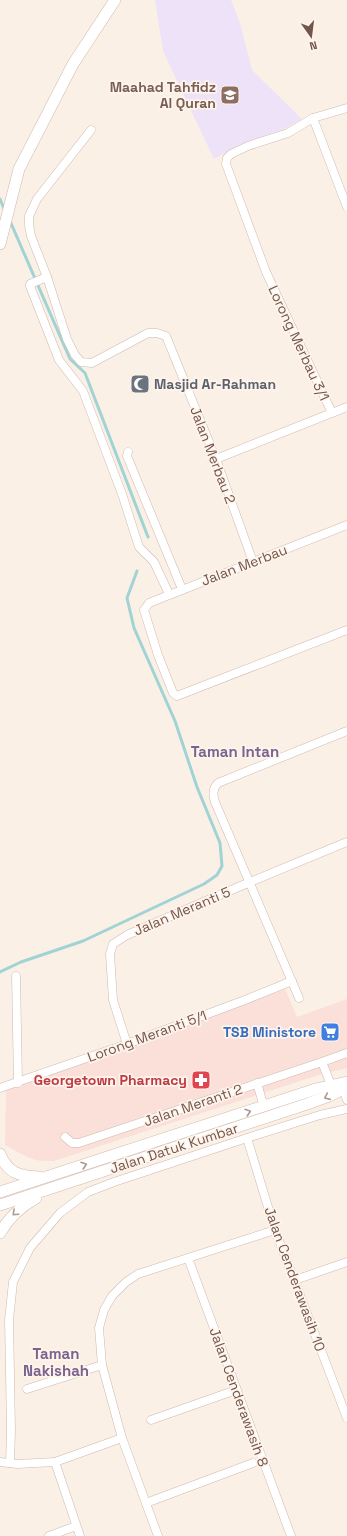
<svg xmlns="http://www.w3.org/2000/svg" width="347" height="1536" font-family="'Space Grotesk',sans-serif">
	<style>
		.commercial { fill: #fbdfd9 }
		.education { fill: #ede2f8 }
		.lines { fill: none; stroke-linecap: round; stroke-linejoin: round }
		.stream { stroke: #a1d3d5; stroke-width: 3 }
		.minor-casing { stroke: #ceb9af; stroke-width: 9 }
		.secondary-casing { stroke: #d1b8ac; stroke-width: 12 }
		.minor { stroke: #fff; stroke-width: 8 }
		.secondary { stroke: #fff; stroke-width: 11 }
		.oneway { stroke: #ab9993 }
		.labels { text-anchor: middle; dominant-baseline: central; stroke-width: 3.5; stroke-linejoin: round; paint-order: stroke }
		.education-label { font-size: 14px; font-weight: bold; fill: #785e54; stroke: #fef4eb; text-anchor: end }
		.street-label { font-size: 14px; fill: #73554b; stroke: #fef4eb }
		.worship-label { font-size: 14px; font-weight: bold; fill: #5b616d; stroke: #fef4eb; text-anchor: start }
		.shop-label { font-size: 14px; font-weight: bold; fill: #366cbe; stroke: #fef4eb; text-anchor: end }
		.health-label { font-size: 14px; font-weight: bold; fill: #be3a42; stroke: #fef4eb; text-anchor: end }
		.neighbourhood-label { font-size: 15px; font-weight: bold; fill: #7b638f; stroke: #fef4eb }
	</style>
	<rect width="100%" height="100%" fill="#fbf0e5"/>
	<path class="commercial" d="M 285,989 L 297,1017 L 347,999 L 347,1068 L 319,1075 L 54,1161 L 40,1161 L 27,1157 L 5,1145 L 6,1089 Z"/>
	<path class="education" d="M 155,0 L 231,0 L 240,23 L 252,70 L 302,119 L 286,128 L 239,145 L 214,159 L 163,51 Z"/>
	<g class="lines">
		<g class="stream">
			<path d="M 0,199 L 5,211"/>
			<path d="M 10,221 L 70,359 L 85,373 L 148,537"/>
			<path d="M 0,972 L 21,962 L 83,941 L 204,884 L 217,875 L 222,866 L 220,843 L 197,787 L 175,721 L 134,628 L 127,598 L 137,571"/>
		</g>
		<g class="minor-casing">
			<g id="minor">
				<path d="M 313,118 L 347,207"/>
				<path d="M 91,130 L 37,199 L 29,216 L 29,225 L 31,236 L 47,277 L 67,339 L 75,355 L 81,362 L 92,363 L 148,333 L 157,333 L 166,336 L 216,459 L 253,562"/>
				<path d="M 47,277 L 30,284 L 30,286 L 59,360 L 83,391 L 122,494 L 139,547 L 154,562 L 169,594"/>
				<path d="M 332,413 L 266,272 L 226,164 L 227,158 L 231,154 L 248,146 L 288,133 L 313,118 L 347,108"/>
				<path d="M 128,452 L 127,456 L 182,589"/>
				<path d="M 216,459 L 347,407"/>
				<path d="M 347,525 L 154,601 L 149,603 L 144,610 L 158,655 L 173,693 L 177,696 L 347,630"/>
				<path d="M 16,976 L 18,1083"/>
				<path d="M 299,998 L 215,802 C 213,795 212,789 218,783 L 347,731"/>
				<path d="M 127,1044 L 113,1000 L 110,954 L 113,944 L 127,935 L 250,882 L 347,842"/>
				<path d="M 257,1083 L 264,1107"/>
				<path d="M 331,1085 L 322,1062 L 347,1053"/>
				<path d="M 0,1088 L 127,1044 L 245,1000 L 292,981"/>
				<path d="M 343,1089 L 347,1100"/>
				<path d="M 65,1137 L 72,1143 L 79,1143 L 322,1062"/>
				<path d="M 247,1138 L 275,1230 L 347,1418"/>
				<path d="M 188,1258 L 291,1536"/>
				<path d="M 295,1280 L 347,1262"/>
				<path d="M 27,1389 L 102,1365"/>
				<path d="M 151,1420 L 236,1390"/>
				<path d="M 0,1462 L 17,1464 L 55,1462 L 122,1438"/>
				<path d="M 55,1462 L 80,1536"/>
				<path d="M 10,1463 L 11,1430 L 9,1320 L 13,1282 L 30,1248 L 60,1213 L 88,1192 L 114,1182 L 247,1138 L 320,1115 L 347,1109"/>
				<path d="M 146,1503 L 253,1463"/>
				<path d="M 49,1536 L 76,1526"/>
				<path d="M 158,1536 L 122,1438 L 102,1365 L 99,1328 L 104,1310 L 112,1296 L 126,1282 L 138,1274 L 275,1230"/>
			</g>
		</g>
		<g class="secondary-casing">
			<g id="secondary">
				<path d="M 0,244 L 19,169 L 73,64 L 115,0"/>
				<path d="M 0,1154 C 8,1174 20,1176 39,1177"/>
				<path d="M 0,1192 L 316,1089 L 347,1082"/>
				<path d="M 0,1205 L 307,1104 L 329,1096 L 347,1087"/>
				<path d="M 0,1233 C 9,1217 20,1207 36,1198"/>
			</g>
		</g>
		<use href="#minor" class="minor"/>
		<use href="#secondary" class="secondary"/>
	</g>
	<defs><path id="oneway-chevron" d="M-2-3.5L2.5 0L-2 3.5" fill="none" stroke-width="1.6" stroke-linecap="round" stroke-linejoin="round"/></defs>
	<g class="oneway">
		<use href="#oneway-chevron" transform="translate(327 1097) rotate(156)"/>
		<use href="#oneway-chevron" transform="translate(248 1112) rotate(-18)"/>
		<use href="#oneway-chevron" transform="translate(84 1165) rotate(-18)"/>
		<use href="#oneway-chevron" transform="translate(15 1213) rotate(137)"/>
	</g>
	<defs>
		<g id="school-square" transform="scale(1)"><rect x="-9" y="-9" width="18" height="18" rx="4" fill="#8d6e63" stroke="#fef4eb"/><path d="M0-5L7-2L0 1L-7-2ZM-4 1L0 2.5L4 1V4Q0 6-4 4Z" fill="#fff"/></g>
		<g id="mosque-square" transform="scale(1)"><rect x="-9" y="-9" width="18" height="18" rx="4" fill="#6b7280" stroke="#fef4eb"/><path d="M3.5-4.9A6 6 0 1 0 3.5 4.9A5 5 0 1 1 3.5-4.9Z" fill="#fff"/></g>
		<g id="supermarket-square" transform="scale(1)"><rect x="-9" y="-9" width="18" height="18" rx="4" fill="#3f7fe0" stroke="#fef4eb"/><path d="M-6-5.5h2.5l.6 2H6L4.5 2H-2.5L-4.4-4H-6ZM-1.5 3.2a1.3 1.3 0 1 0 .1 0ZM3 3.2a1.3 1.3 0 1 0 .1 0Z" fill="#fff"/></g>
		<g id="pharmacy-square" transform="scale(1)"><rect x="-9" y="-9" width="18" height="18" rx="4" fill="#e0444e" stroke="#fef4eb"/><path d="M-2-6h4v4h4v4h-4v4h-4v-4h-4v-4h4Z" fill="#fff"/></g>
	</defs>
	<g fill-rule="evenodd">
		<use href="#school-square" x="230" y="95"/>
		<use href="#mosque-square" x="140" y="384"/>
		<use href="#supermarket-square" x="330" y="1032"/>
		<use href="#pharmacy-square" x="201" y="1080"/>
	</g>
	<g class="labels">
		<g class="education-label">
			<text x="216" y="87">Maahad Tahfidz<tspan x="216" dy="16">Al Quran</tspan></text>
		</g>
		<g class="street-label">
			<text transform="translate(299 343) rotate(65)">Lorong Merbau 3/1</text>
			<text transform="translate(213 455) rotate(69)">Jalan Merbau 2</text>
			<text transform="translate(244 565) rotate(-21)">Jalan Merbau</text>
			<text transform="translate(182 911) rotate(-23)">Jalan Meranti 5</text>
			<text transform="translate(147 1036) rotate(-20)">Lorong Meranti 5/1</text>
			<text transform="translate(193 1105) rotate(-19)">Jalan Meranti 2</text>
			<text transform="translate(174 1148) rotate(-18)">Jalan Datuk Kumbar</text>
			<text transform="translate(295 1279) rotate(70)">Jalan Cenderawasih 10</text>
			<text transform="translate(239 1397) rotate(70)">Jalan Cenderawasih 8</text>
		</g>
		<g class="worship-label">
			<text x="154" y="384">Masjid Ar-Rahman</text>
		</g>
		<g class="shop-label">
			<text x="316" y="1032">TSB Ministore</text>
		</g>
		<g class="health-label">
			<text x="187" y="1080">Georgetown Pharmacy</text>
		</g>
		<g class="neighbourhood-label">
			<text x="235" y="751">Taman Intan</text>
			<text x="56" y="1353">Taman<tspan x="56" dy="17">Nakishah</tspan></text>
		</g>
	</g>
	<g transform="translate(311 36) rotate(166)" stroke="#fef4eb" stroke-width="3" paint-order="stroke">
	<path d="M0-3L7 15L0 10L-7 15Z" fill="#73554b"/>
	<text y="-6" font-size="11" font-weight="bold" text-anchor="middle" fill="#73554b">N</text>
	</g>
</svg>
